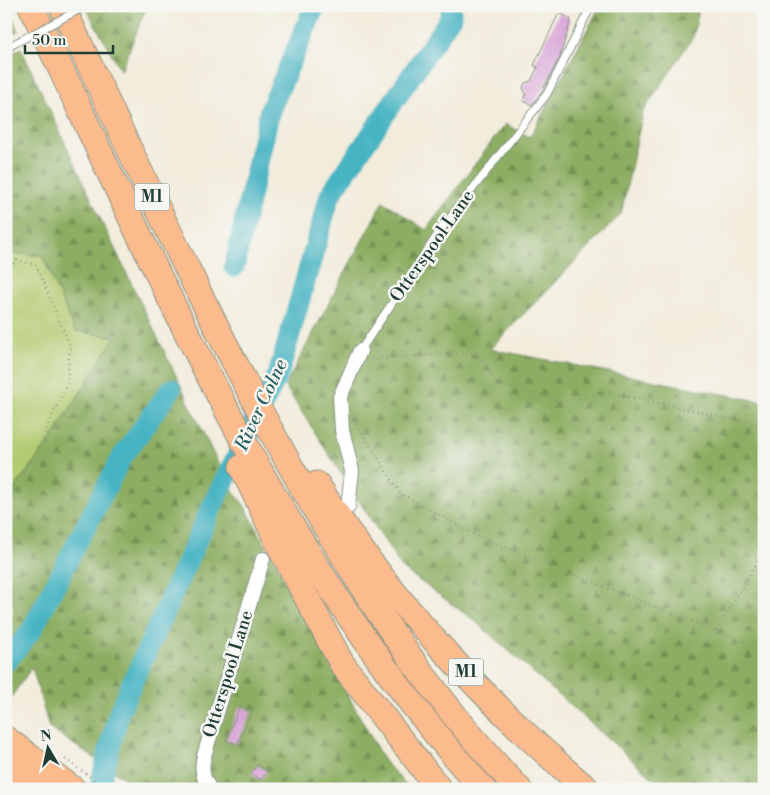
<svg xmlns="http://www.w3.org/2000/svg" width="770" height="795" font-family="'Libre Bodoni',serif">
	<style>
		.grass { fill: #b2ca6f; stroke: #688452 }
		.forest { fill: url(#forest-firs); stroke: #56764b }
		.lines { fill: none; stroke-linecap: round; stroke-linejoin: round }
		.river { stroke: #47b4c3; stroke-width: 21 }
		.building { fill: #d9a6d8 }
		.street-tunnel { stroke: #c8c9ba; stroke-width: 14; stroke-dasharray: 14 7; stroke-linecap: butt }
		.lane-casing { stroke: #889488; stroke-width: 9 }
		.street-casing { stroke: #889488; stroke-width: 16 }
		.highway-casing { stroke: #889488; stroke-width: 27 }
		.path { stroke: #889488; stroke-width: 2; stroke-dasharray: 1 4; stroke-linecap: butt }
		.lane { stroke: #fff; stroke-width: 7 }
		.street { stroke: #fff; stroke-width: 14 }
		.highway { stroke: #fbbb8d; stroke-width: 25 }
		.lane-bridge-casing { stroke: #889488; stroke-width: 9; stroke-linecap: butt }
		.lane-bridge { stroke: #fff; stroke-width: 7 }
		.labels { text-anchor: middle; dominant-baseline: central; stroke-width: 5; stroke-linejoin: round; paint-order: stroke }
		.shield { fill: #f6f6f2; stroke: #60746d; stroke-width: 1 }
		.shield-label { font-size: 16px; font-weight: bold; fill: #1f3d34 }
		.street-label { font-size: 18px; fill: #1f3d34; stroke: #f6f6f2 }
		.water-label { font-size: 19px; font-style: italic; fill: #2b615f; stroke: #f6f6f2 }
	</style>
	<defs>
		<pattern id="forest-firs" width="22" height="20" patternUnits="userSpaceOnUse" patternTransform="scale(1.25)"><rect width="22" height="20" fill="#8dae62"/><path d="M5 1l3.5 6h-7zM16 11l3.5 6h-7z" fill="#738f52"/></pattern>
	</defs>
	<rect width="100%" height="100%" fill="#f6f6f2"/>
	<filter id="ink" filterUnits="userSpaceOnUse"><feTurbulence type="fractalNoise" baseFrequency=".02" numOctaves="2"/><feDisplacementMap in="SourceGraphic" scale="10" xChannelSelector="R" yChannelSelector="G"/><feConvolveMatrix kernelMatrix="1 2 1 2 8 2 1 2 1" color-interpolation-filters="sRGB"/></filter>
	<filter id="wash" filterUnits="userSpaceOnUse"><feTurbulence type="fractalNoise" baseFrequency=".0096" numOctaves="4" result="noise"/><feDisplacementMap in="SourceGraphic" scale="20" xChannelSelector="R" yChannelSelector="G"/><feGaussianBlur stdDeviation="1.12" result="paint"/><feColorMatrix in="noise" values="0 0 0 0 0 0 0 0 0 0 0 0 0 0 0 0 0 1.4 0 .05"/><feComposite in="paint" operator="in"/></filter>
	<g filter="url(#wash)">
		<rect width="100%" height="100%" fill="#f2ecdb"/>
		<g class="grass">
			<path d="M 6,254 L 42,255 L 75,331 L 115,337 L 50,441 L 6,500 Z"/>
			<path d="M 6,577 L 16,613 L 6,623 Z"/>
		</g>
		<g class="forest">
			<path d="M 6,6 L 8,6 L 18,31 L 6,37 Z"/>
			<path d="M 85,6 L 147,6 L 121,71 Z"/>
			<path d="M 600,6 L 691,6 L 699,9 L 693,37 L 643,112 L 621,214 L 490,349 L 764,402 L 764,789 L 665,789 L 475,621 L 402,568 L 285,386 L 383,201 L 426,230 L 505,124 L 530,137 Z"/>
			<path d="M 21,48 L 101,220 L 228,484 L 244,505 L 384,761 L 410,789 L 141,789 L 49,728 L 32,667 L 6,705 L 6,623 L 16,613 L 6,577 L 6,500 L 50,441 L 115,337 L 75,331 L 42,255 L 6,254 L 6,57 Z"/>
		</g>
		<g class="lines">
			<g class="river">
				<path d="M 234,267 L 270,110 L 315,6"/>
				<path d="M 6,662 L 31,631 L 122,457 L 171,389"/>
				<path d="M 99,789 L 119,712 L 215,500 L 279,372 L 330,195 L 451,17 L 451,6"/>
			</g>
		</g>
		<g id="blocks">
			<g class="building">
				<path d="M 559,13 L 571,19 L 560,57 L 542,91 L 532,105 L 523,101 L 526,94 L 523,88 L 525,83 L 531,81 L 538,67 L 534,65 Z"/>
				<path d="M 240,706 L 252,711 L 237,744 L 226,740 Z"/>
				<path d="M 257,765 L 267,771 L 261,780 L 251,774 Z"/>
			</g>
		</g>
	</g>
	<g filter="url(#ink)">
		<use href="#blocks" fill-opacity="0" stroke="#889488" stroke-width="1"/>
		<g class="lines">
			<path class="street-tunnel" d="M 263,559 L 329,519"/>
			<g class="lane-casing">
				<path id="lane" d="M 360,351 L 442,228 L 547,94 L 591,6"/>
			</g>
			<g class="street-casing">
				<g id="street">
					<path d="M 348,507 L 352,471 L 342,430 L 340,397 L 360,351"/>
					<path d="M 210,789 C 202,778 201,768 204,756 L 263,559"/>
				</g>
			</g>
			<g class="highway-casing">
				<g id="highway">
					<path d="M 31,6 C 160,276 280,565 483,789"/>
					<path d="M 62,6 C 125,140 187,274 257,405 C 330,541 411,677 519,789"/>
					<path d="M 242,467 L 284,555 L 342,664 L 439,789"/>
					<path d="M 317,484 C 384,594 488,705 587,789"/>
					<path d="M 6,739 L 73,789"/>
					<path d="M 6,764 L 40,789"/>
				</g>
			</g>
			<g class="path">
				<path d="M 6,271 L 17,260 L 36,265 L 70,346 L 67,383 L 34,457 L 6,493"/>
				<path d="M 371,359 L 478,352 L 496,384 L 562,402 L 607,392 L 764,426"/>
				<path d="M 354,420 L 400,493 L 477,536 L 764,650"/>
				<path d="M 717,631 L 764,550"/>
				<path d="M 65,759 L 107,789"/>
			</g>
			<use href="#lane" class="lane"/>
			<use href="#street" class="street"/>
			<use href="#highway" class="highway"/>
			<g class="lane-bridge-casing">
				<path id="lane-bridge" d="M 6,48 L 86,6"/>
			</g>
			<use href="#lane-bridge" class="lane-bridge"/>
		</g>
	</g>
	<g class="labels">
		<g class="shield">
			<rect x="134.5" y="183.5" width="35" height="27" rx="4"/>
			<rect x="448.5" y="658.5" width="35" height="27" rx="4"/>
		</g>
		<g class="shield-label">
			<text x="152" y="197">M1</text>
			<text x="466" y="672">M1</text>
		</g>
		<g class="street-label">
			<text transform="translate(432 246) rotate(-55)">Otterspool Lane</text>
			<text transform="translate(228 674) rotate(-73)">Otterspool Lane</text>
		</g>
		<g class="water-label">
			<text transform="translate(261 405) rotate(-65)">River Colne</text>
		</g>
	</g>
	<rect width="770" height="795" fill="none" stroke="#f6f6f2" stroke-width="25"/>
	<g transform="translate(48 748) rotate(351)" stroke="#f6f6f2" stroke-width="4" paint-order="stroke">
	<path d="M0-4L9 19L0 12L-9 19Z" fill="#1f3d34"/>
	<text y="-8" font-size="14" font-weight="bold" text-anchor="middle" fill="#1f3d34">N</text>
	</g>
	<path d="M25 45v8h88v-8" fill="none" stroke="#1f3d34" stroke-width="2.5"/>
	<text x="32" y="45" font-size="15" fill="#1f3d34" stroke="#f6f6f2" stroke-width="4" paint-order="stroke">50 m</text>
</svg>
